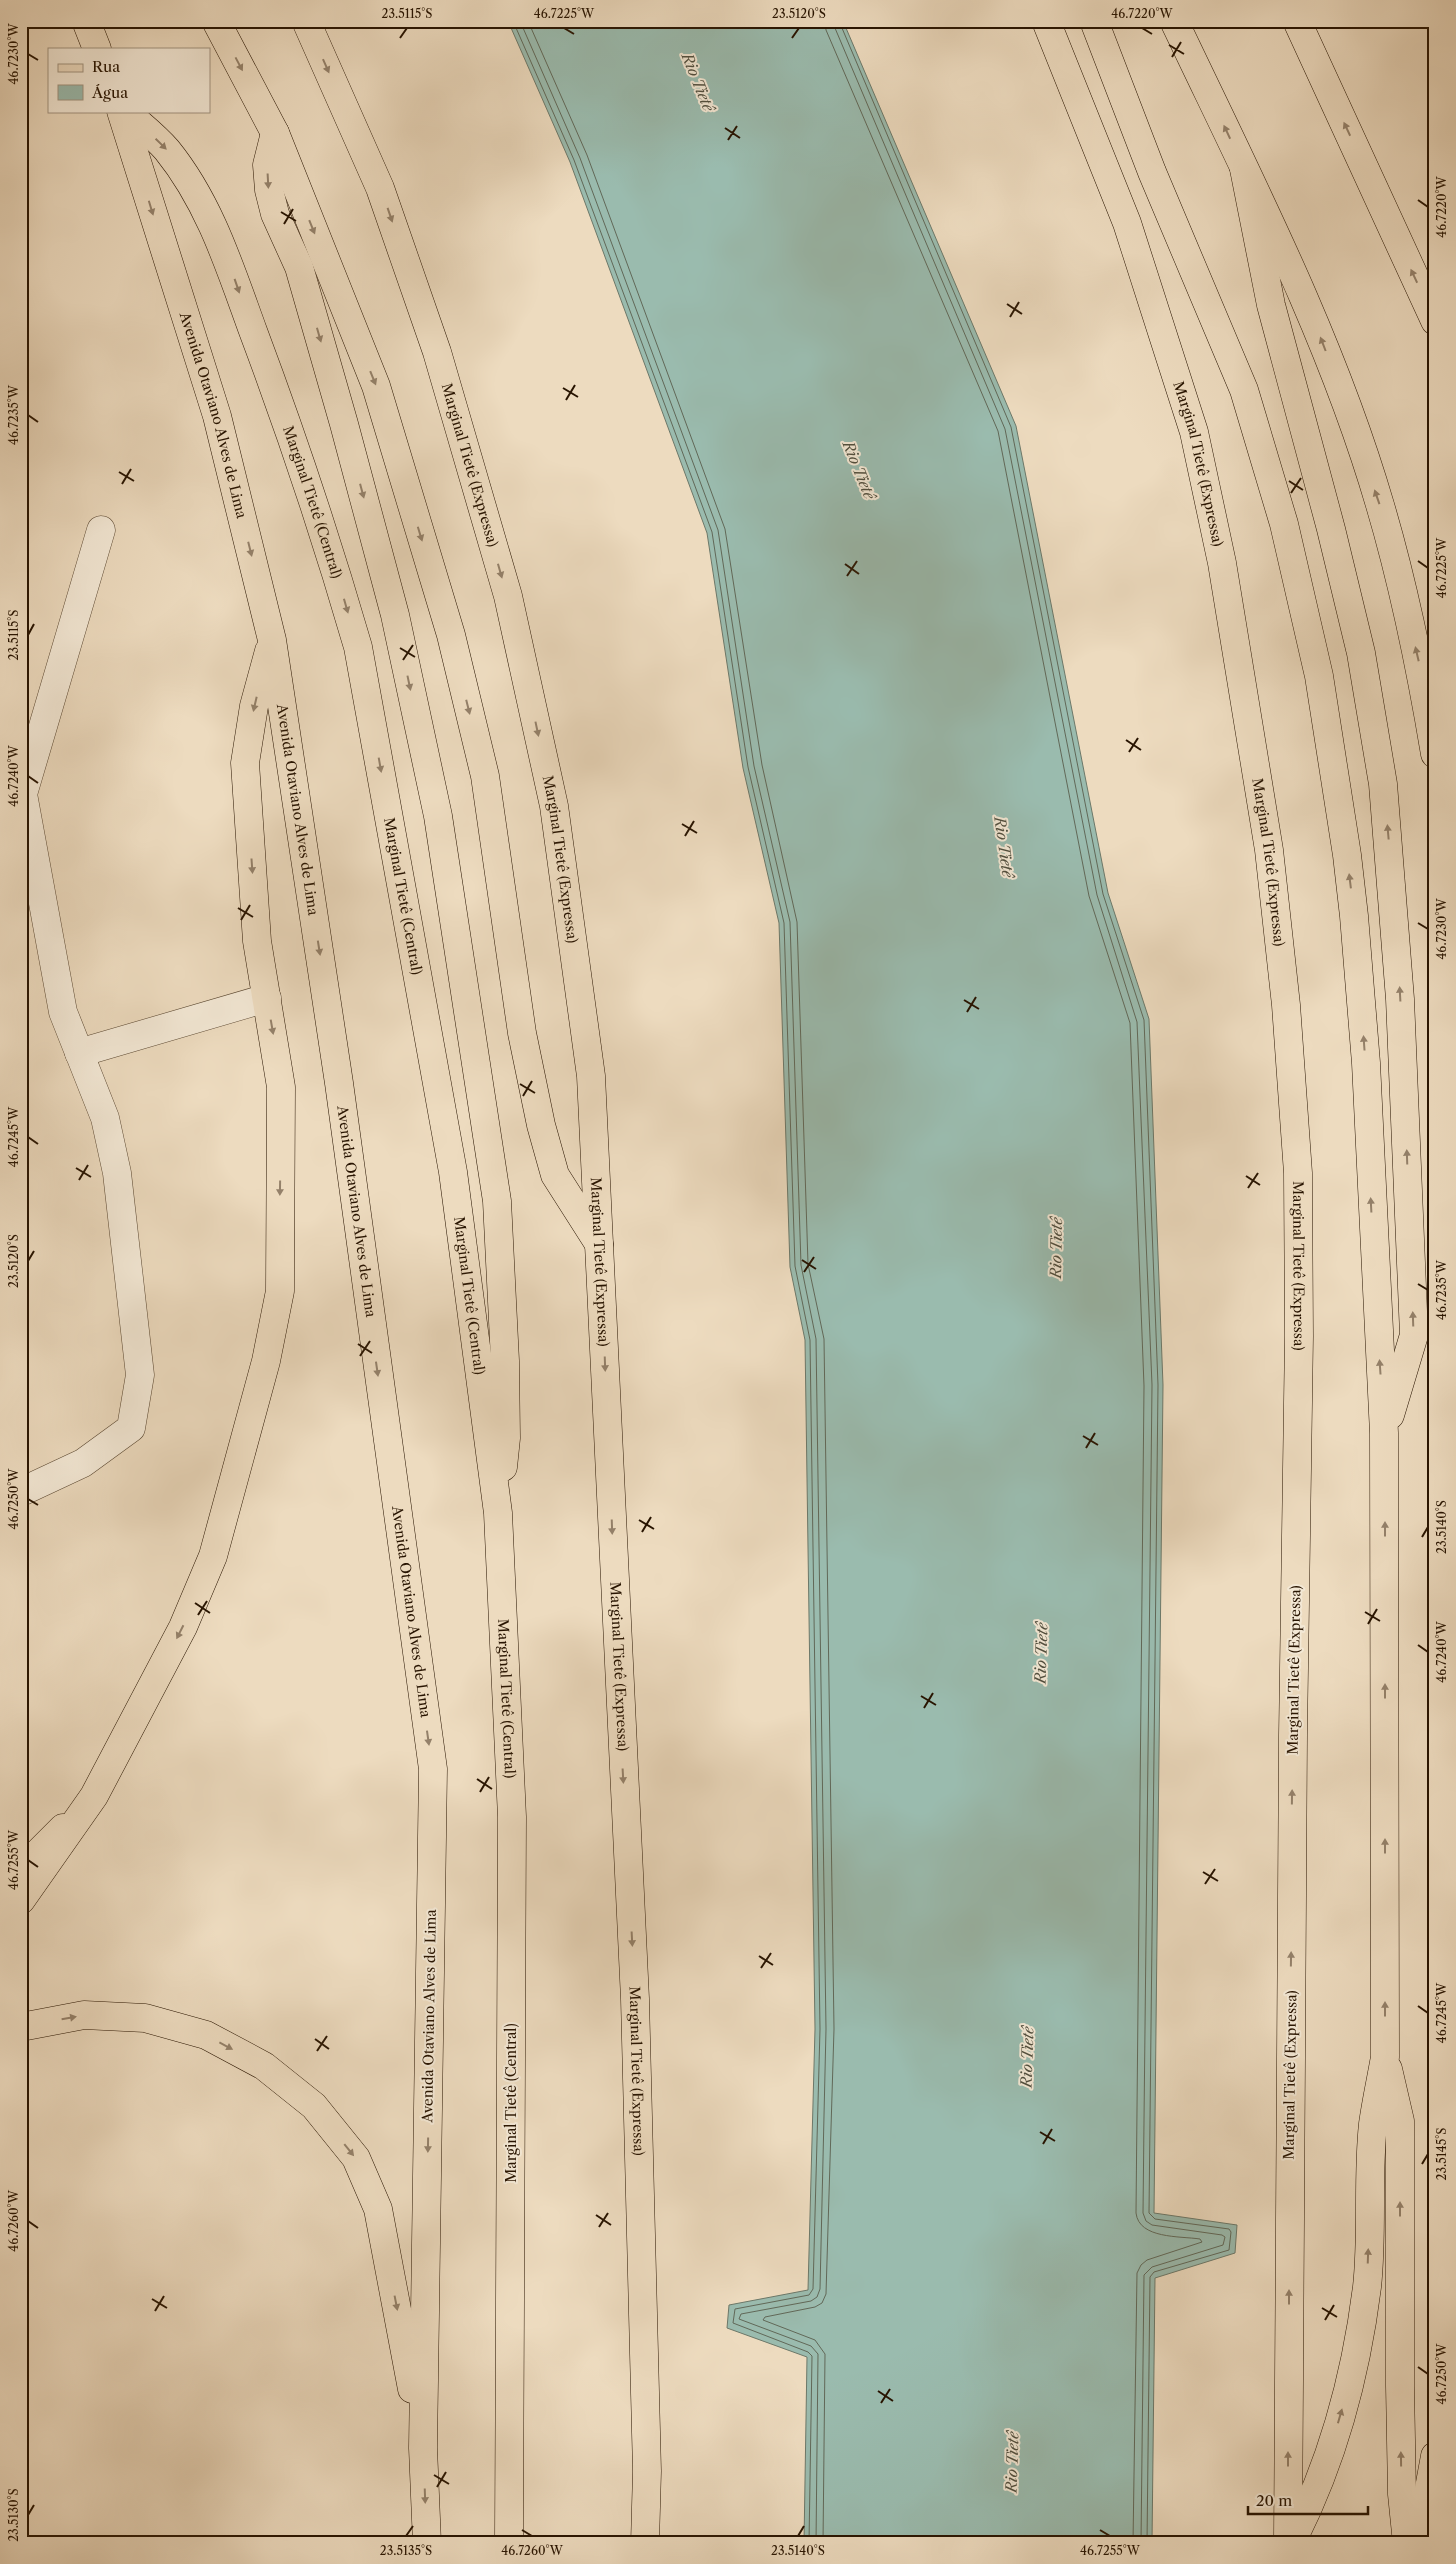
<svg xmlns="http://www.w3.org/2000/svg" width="1456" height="2564" font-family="'Libre Caslon Text',serif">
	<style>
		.water { fill: #9abbae; stroke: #6c7869 }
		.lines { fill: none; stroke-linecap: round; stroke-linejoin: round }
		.shore { stroke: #616858; stroke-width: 1 }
		.minor-casing { stroke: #594630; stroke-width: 29 }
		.major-casing { stroke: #281401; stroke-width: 29 }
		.highway-casing { stroke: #281401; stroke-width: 29 }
		.minor { stroke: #f3e8d5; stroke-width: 28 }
		.major { stroke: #eddbbf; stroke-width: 28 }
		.highway { stroke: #eddbbf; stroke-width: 28 }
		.oneway { fill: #94816a }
		.ticks { fill: none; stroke: #281401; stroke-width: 2 }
		.labels { text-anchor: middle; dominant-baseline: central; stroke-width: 4; stroke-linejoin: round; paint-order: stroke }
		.street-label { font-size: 14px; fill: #281401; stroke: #f3e8d5 }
		.water-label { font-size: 15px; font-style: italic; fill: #504e3e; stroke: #f3e8d5 }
		.neatline { fill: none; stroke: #281401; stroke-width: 2 }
		.ticks-label { font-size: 12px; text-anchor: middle; fill: #281401 }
	</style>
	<rect width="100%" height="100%" fill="#eddbbf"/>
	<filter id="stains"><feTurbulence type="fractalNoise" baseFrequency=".004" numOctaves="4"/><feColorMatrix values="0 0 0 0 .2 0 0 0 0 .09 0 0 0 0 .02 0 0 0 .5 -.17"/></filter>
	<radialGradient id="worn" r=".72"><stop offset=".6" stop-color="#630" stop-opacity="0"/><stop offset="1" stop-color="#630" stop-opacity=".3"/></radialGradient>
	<path class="water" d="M 508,21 L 843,21 L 1016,426 L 1108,893 L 1149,1019 L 1163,1385 L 1154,2213 L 1237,2225 L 1235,2253 L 1155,2278 L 1152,2543 L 804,2543 L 807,2357 L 727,2328 L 729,2305 L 808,2290 L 815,2029 L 805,1340 L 790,1267 L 779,923 L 743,768 L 707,533 L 570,162 Z"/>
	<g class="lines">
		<g class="shore">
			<path d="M 513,21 L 574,160 L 712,532 L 748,767 L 784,923 L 795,1266 L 810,1340 L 820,2029 L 813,2289 L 809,2295 L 735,2309 L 733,2323 L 808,2352 L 812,2356 L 809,2543"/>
			<path d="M 520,21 L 580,158 L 718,530 L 754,766 L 790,922 L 801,1265 L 816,1339 L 826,2029 L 820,2289 L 817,2297 L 811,2301 L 741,2314 L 739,2319 L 811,2346 L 818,2354 L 816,2543"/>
			<path d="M 528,21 L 587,155 L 725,529 L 762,765 L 797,922 L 808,1264 L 824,1339 L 834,2029 L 826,2294 L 822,2303 L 815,2307 L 765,2317 L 763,2320 L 815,2340 L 825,2354 L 823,2543"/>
			<path d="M 825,21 L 826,30 L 998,431 L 1089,896 L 1130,1023 L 1144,1386 L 1136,2213 C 1139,2239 1180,2236 1200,2239 L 1202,2242 L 1147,2260 L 1141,2265 L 1137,2273 L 1133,2543"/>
			<path d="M 832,21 L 1005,429 L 1097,895 L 1137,1022 L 1152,1385 L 1143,2213 L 1146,2221 L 1152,2225 L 1222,2235 L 1225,2237 L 1223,2245 L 1152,2267 L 1144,2275 L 1141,2543"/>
			<path d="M 839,21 L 1011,427 L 1103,894 L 1144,1020 L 1158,1385 L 1149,2213 L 1155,2219 L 1229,2229 L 1231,2232 L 1229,2250 L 1154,2272 L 1150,2277 L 1147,2543"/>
		</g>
		<g class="minor-casing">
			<g id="minor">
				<path d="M 79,1053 L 267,998"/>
				<path d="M 21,1492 L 83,1463 L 131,1428 L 140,1375 L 117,1173 L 105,1118 L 63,1012 L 23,794 L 101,530"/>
			</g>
		</g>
		<g class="major-casing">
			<path id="major" d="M 21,1870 L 63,1828"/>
		</g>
		<g class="highway-casing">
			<g id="highway">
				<path d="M 86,21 L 97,49"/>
				<path d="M 216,21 L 275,133 L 376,386 L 451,635 L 485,776 L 522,1033 L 541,1125 L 555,1175 L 599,1244"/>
				<path id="s1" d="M 306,21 L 380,188 L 437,352 L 508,596 L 554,806 L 591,1076 L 635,1999 L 647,2471 L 645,2543"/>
				<path id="s2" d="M 1046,21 L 1127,223 L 1194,432 L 1222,563 L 1242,685 L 1269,850 L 1286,1005 L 1298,1173 L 1299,1336 L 1293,1735 L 1288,2543"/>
				<path d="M 1094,21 L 1152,172 L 1244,390 L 1284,524 L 1319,676 L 1347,855 L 1354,916 L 1366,1063 L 1384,1433 L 1385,2057 C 1381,2080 1376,2102 1373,2124 C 1367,2178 1373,2233 1367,2287 C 1356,2375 1332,2464 1291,2543"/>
				<path d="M 1174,21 C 1249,179 1331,337 1380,505 C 1404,586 1421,670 1435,754"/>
				<path d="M 1297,21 L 1435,321"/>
				<path id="s3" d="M 121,111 L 217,416 L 272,640 L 339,1083 L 433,1769 L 423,2448 L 427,2543"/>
				<path id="s4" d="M 125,111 C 139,124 155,136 167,150 C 210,203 230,268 253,331 C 292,435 327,540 358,647 L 453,1172 L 498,1513 L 512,1817 L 509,2543"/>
				<path d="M 275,133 L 267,165 L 269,190 L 275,214 L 299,267 L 344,424 L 395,615 L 438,816 L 497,1201 L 505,1361 L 506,1438 L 503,1467"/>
				<path d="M 1244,169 L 1271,305 L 1331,529 L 1361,653 L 1383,784 L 1400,999 L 1414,1335 L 1390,1415"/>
				<path d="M 21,1900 L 94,1796 L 183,1627 L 213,1556 L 266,1361 L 280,1291 L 281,1087 L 257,941 L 245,763 L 254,706 L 269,651"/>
				<path d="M 21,2027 L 84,2015 L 145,2018 L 206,2035 L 264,2066 L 314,2106 L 356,2158 L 378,2209 L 412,2389"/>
				<path d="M 1388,2069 L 1400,2121 L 1400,2386 L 1402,2494 L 1407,2543"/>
				<path d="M 1419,2543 L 1435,2456"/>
			</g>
		</g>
		<use href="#minor" class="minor"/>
		<use href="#major" class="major"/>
		<use href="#highway" class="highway"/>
	</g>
	<defs><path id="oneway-solid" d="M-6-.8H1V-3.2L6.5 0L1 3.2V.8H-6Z" transform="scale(1.25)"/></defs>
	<g class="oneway">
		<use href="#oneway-solid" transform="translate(239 64) rotate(62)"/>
		<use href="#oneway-solid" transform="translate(326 66) rotate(66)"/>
		<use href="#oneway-solid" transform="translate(1347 129) rotate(-115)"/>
		<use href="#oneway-solid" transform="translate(1227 132) rotate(-115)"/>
		<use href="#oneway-solid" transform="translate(161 144) rotate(44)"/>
		<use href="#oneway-solid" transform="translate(268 181) rotate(87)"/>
		<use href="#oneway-solid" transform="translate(151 208) rotate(73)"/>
		<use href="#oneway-solid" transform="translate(390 215) rotate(71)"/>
		<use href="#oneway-solid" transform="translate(312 227) rotate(68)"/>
		<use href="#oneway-solid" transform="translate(1414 276) rotate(-115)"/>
		<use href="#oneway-solid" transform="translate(237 286) rotate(71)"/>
		<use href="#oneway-solid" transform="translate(319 335) rotate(74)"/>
		<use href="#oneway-solid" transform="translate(1323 344) rotate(-111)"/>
		<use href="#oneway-solid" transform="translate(373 378) rotate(68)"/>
		<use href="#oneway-solid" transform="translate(362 491) rotate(75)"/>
		<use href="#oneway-solid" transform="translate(1377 497) rotate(-109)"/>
		<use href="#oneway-solid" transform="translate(420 534) rotate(73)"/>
		<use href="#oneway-solid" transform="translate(250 549) rotate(76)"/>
		<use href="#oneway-solid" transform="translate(500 571) rotate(74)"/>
		<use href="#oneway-solid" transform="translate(346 606) rotate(74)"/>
		<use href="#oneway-solid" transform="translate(1417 654) rotate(-103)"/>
		<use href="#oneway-solid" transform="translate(409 683) rotate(78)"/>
		<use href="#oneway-solid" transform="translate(255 704) rotate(103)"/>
		<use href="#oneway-solid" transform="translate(468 707) rotate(76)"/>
		<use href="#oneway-solid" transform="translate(537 729) rotate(78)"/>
		<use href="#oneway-solid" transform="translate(380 765) rotate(80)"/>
		<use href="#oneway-solid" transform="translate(1388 832) rotate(-95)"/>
		<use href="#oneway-solid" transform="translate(252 866) rotate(86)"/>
		<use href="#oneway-solid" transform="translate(1350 881) rotate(-97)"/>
		<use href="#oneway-solid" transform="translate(319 948) rotate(81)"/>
		<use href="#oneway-solid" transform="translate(1400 994) rotate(-93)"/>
		<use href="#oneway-solid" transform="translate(272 1027) rotate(80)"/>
		<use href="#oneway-solid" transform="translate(1364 1043) rotate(-94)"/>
		<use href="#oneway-solid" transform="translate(1407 1157) rotate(-92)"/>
		<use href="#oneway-solid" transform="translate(280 1188) rotate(91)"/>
		<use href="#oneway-solid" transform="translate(1371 1205) rotate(-93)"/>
		<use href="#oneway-solid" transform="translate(1413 1319) rotate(-92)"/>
		<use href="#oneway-solid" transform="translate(605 1364) rotate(88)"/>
		<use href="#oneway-solid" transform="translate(1380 1367) rotate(-94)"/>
		<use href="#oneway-solid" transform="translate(377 1369) rotate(82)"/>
		<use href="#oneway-solid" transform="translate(612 1527) rotate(88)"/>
		<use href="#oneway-solid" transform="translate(1385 1529) rotate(-90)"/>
		<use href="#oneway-solid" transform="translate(180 1632) rotate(117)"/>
		<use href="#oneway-solid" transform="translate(1385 1691) rotate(-90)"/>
		<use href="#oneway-solid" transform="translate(428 1738) rotate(82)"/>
		<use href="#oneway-solid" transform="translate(623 1776) rotate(87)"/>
		<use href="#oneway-solid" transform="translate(1292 1797) rotate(-89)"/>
		<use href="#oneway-solid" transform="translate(1385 1846) rotate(-90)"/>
		<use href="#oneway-solid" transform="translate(632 1939) rotate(87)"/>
		<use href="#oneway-solid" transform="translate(1291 1959) rotate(-89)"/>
		<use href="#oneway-solid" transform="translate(1385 2009) rotate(-90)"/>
		<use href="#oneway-solid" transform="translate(69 2018) rotate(-10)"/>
		<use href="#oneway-solid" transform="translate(226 2046) rotate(28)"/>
		<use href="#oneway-solid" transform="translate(428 2145) rotate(91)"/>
		<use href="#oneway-solid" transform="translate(349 2150) rotate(51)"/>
		<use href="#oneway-solid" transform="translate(1400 2209) rotate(-90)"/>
		<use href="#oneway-solid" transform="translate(1368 2256) rotate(-88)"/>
		<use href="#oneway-solid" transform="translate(1289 2297) rotate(-90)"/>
		<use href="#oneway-solid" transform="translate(396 2303) rotate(79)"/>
		<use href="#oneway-solid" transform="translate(1340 2416) rotate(-74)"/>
		<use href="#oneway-solid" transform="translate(1288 2459) rotate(-90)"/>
		<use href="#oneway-solid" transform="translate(1401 2459) rotate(-91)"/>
		<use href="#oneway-solid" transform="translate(425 2496) rotate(88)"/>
	</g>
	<path class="ticks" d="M 564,28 L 574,34M 1142,28 L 1152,34M 400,38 L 407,28M 792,38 L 799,28M 1169,45 L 1184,54M 28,54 L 38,60M 1172,57 L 1181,42M 725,128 L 740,138M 728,140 L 737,126M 1418,200 L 1428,207M 281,212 L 296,221M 284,224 L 293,209M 1007,304 L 1022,314M 1010,317 L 1019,302M 563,388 L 578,397M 566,400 L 575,385M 28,415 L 38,422M 119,472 L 134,481M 1289,481 L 1303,490M 122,484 L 131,469M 1291,493 L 1301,478M 1418,561 L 1428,568M 845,564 L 859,574M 847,576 L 857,561M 28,635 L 34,624M 400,648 L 415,657M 403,660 L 413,645M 1126,740 L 1141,750M 1129,752 L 1138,738M 28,776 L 38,783M 682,824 L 697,833M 685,836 L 694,821M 238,908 L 253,917M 241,920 L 250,905M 1418,923 L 1428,929M 964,1000 L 979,1009M 967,1012 L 976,997M 520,1084 L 535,1093M 523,1096 L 532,1081M 28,1137 L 38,1144M 76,1168 L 91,1177M 1246,1176 L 1260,1185M 79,1180 L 88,1165M 1248,1188 L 1258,1173M 802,1260 L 816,1269M 28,1261 L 34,1251M 804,1272 L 814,1257M 1418,1284 L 1428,1290M 358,1344 L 372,1353M 360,1356 L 370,1341M 1083,1436 L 1098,1445M 1086,1448 L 1095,1433M 28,1499 L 38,1505M 639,1520 L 654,1529M 642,1532 L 651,1517M 1422,1537 L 1428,1527M 195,1603 L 210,1613M 1365,1612 L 1380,1621M 198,1615 L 207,1601M 1368,1624 L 1377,1609M 1418,1645 L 1428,1652M 921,1696 L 936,1705M 924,1708 L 933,1693M 477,1779 L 492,1789M 480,1792 L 489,1777M 28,1860 L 38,1867M 1203,1872 L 1218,1881M 1205,1884 L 1215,1869M 759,1956 L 773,1965M 761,1968 L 771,1953M 1418,2006 L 1428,2013M 315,2039 L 329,2049M 317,2051 L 327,2036M 1040,2132 L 1055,2141M 1043,2144 L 1052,2129M 1422,2164 L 1428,2154M 596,2215 L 611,2225M 28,2221 L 38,2228M 599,2227 L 608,2213M 152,2299 L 167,2308M 1322,2308 L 1337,2317M 155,2311 L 164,2296M 1325,2320 L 1334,2305M 1418,2367 L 1428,2374M 878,2391 L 893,2401M 881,2403 L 890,2389M 434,2475 L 449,2484M 437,2487 L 446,2472M 28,2515 L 34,2505M 522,2530 L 532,2536M 1100,2530 L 1110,2536M 406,2536 L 413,2526M 798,2536 L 804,2526"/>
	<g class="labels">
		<g class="street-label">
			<text stroke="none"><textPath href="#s3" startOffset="318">Avenida Otaviano Alves de Lima</textPath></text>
			<text stroke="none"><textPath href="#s2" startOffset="469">Marginal Tietê (Expressa)</textPath></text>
			<text stroke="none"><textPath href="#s1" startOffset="474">Marginal Tietê (Expressa)</textPath></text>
			<text stroke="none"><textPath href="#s4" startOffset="440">Marginal Tietê (Central)</textPath></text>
			<text stroke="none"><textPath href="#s3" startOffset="722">Avenida Otaviano Alves de Lima</textPath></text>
			<text stroke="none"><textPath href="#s1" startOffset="879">Marginal Tietê (Expressa)</textPath></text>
			<text stroke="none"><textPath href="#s2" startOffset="874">Marginal Tietê (Expressa)</textPath></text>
			<text stroke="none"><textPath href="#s4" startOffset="845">Marginal Tietê (Central)</textPath></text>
			<text stroke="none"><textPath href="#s3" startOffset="1128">Avenida Otaviano Alves de Lima</textPath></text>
			<text stroke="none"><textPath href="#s1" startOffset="1284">Marginal Tietê (Expressa)</textPath></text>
			<text stroke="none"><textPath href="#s2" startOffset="1279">Marginal Tietê (Expressa)</textPath></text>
			<text stroke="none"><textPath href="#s4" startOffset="1250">Marginal Tietê (Central)</textPath></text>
			<text stroke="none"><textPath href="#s3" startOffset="1532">Avenida Otaviano Alves de Lima</textPath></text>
			<text stroke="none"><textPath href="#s1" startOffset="1689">Marginal Tietê (Expressa)</textPath></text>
			<text transform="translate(1294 1670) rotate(-89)">Marginal Tietê (Expressa)</text>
			<text stroke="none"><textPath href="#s4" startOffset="1655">Marginal Tietê (Central)</textPath></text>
			<text transform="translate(429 2016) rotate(-89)">Avenida Otaviano Alves de Lima</text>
			<text stroke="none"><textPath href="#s1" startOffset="2094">Marginal Tietê (Expressa)</textPath></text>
			<text transform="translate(1290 2075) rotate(-89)">Marginal Tietê (Expressa)</text>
			<text transform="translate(511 2103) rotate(-90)">Marginal Tietê (Central)</text>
		</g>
		<g class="water-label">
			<text transform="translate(698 82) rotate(68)">Rio Tietê</text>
			<text transform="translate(859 470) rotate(68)">Rio Tietê</text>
			<text transform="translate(1004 847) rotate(82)">Rio Tietê</text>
			<text transform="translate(1056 1248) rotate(-89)">Rio Tietê</text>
			<text transform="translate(1041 1653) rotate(-88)">Rio Tietê</text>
			<text transform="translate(1027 2057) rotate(-88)">Rio Tietê</text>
			<text transform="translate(1012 2462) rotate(-88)">Rio Tietê</text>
		</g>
	</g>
	<rect width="1456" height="2564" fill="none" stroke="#eddbbf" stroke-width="55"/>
	<rect x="48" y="48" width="162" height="65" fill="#f3e8d5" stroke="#a29380"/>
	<rect x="58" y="64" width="25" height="8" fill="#eddbbf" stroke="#a29380"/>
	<text x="92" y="72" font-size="15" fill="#281401">Rua</text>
	<rect x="58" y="85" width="25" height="15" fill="#9abbae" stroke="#a29380"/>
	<text x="92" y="98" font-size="15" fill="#281401">Água</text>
	<path d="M1248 2506v8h120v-8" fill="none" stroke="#281401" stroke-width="2.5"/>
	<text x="1256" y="2506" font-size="15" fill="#281401" stroke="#f3e8d5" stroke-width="4" paint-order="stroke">20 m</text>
	<rect x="28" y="28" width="1400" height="2508" class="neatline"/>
	<g class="ticks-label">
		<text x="407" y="18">23.5115°S</text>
		<text x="564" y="18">46.7225°W</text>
		<text x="799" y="18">23.5120°S</text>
		<text x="1142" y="18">46.7220°W</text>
		<text transform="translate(14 54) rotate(-90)" y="4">46.7230°W</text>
		<text transform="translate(1442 207) rotate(-90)" y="4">46.7220°W</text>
		<text transform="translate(14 415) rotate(-90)" y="4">46.7235°W</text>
		<text transform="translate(1442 568) rotate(-90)" y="4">46.7225°W</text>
		<text transform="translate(14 635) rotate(-90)" y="4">23.5115°S</text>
		<text transform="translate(14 776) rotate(-90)" y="4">46.7240°W</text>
		<text transform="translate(1442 929) rotate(-90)" y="4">46.7230°W</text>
		<text transform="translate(14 1137) rotate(-90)" y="4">46.7245°W</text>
		<text transform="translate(14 1261) rotate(-90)" y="4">23.5120°S</text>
		<text transform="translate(1442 1290) rotate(-90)" y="4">46.7235°W</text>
		<text transform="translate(14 1499) rotate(-90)" y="4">46.7250°W</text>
		<text transform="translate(1442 1527) rotate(-90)" y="4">23.5140°S</text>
		<text transform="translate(1442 1652) rotate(-90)" y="4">46.7240°W</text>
		<text transform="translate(14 1860) rotate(-90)" y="4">46.7255°W</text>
		<text transform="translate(1442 2013) rotate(-90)" y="4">46.7245°W</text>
		<text transform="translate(1442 2154) rotate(-90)" y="4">23.5145°S</text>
		<text transform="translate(14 2221) rotate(-90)" y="4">46.7260°W</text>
		<text transform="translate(1442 2374) rotate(-90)" y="4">46.7250°W</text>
		<text transform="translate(14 2515) rotate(-90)" y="4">23.5130°S</text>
		<text x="406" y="2555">23.5135°S</text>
		<text x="532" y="2555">46.7260°W</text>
		<text x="798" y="2555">23.5140°S</text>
		<text x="1110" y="2555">46.7255°W</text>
	</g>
	<rect width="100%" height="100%" filter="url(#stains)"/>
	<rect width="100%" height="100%" fill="url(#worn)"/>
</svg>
